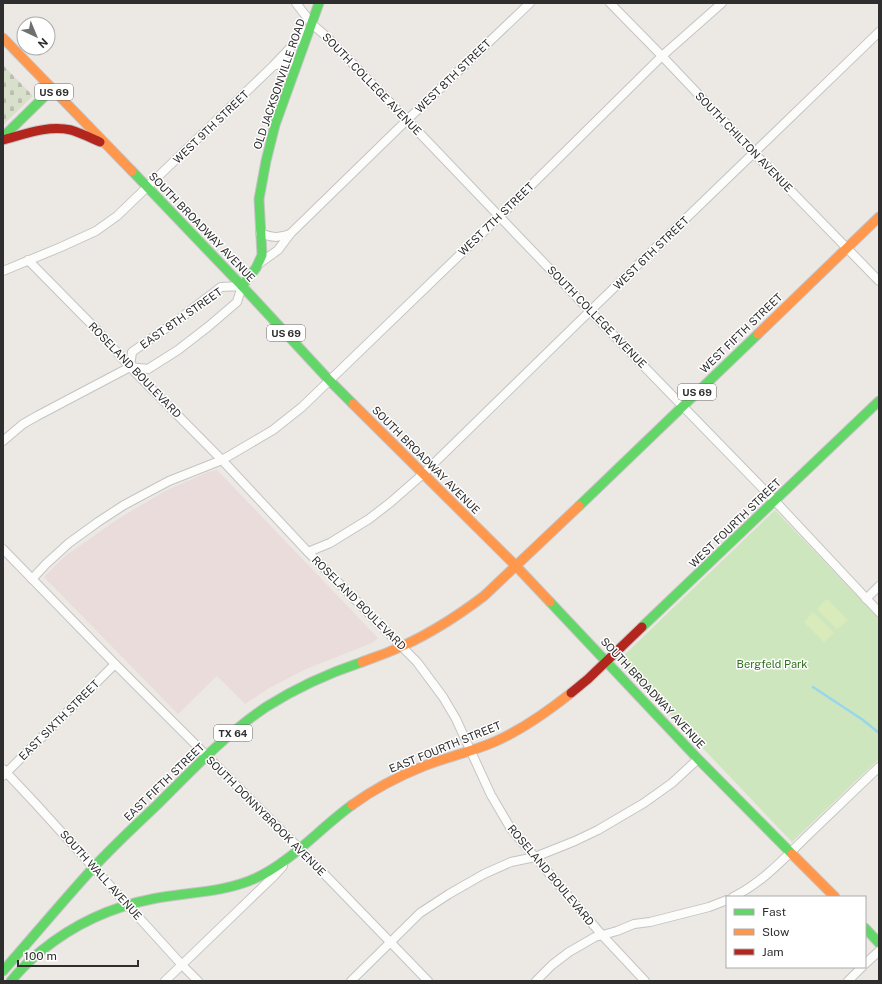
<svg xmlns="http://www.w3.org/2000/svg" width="882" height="984" font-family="'Public Sans',sans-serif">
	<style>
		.medical { fill: #e9dcdb }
		.cemetery { fill: url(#cemetery-stones) }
		.park { fill: #cee6be }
		.pitch { fill: #d9eabb }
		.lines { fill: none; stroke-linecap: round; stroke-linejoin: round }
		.stream { stroke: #99d6ec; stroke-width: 2.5 }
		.street-casing { stroke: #c5c4c5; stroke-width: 10 }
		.fast-casing { stroke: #c5c4c5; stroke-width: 11 }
		.slow-casing { stroke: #c5c4c5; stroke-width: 11 }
		.jam-casing { stroke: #c5c4c5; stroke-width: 11 }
		.street { stroke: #fcfcfb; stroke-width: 8 }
		.fast { stroke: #63d668; stroke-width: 9 }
		.slow { stroke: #ff974d; stroke-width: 9 }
		.jam { stroke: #b3261e; stroke-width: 9 }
		.labels { text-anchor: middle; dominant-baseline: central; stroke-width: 3; stroke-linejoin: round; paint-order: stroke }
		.shield { fill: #fff; stroke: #6d6d6d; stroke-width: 1 }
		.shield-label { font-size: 10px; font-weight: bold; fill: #2e2e2e }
		.street-label { font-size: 11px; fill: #2e2e2e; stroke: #fff }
		.park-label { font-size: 11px; fill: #2c6e1b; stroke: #fff }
	</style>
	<defs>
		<pattern id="cemetery-stones" width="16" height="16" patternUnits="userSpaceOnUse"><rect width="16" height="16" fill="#d8e0cc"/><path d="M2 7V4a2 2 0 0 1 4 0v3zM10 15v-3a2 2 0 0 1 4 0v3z" fill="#bac0b0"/></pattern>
	</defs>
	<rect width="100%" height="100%" fill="#ece8e4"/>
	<path class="medical" d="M 217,470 L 378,638 L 372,643 L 306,669 L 269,688 L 245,704 L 217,676 L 178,714 L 44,577 L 65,556 L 118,519 L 165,491 L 208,472 Z"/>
	<path class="cemetery" d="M 3,65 L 33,96 L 3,125 Z"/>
	<path class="park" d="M 775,510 L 879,619 L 879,759 L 792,842 L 619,660 Z"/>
	<g class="pitch">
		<path d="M 827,599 L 848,620 L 837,629 L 817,609 Z"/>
		<path d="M 813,612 L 834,633 L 824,642 L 804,622 Z"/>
	</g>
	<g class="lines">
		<path class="stream" d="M 813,687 L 863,720 L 879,733"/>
		<g class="street-casing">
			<g id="street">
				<path d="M 296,3 L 312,24 L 327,37 L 407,120 L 590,311 L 775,501 L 879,612"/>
				<path d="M 610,3 L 662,56 L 754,153 L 879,281"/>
				<path d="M 276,65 L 286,61 L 297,64"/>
				<path d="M 260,233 C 273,238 277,238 290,234"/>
				<path d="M 28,260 L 98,331 L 130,367 L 222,460 L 308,552 L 417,662 L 443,697 L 456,719 L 491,795 L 511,829 L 602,935 L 645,981"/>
				<path d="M 260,263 L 278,250 L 290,234 L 407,120 L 530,3"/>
				<path d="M 3,271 L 61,247 L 96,231 L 117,216 L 273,66 L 309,28"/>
				<path d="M 3,441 L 23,424 L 37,416 L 130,367 L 148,369 L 178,350 L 209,326 L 237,302 L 242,286 L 221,287 L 178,320 L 132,352 L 130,367"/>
				<path d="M 3,549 L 115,664 L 300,849 L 428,981"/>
				<path d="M 308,552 L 330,543 L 369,519 L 391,502 L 423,474 L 590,311 L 879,32"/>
				<path d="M 32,579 L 46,564 L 69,543 L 98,522 L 124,505 L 169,481 L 222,460 L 273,430 L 302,407 L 500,216 L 662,56 L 722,3"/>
				<path d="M 866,599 L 879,586"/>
				<path d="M 3,769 L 35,803 L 182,965 L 198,981"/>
				<path d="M 3,776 L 115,664"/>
				<path d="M 733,897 C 760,884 783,860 804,839 C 829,815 854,791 879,767"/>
				<path d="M 865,964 L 879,951"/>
				<path d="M 165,981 L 274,876 L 283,866"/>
				<path d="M 351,981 L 420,913 L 449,894 L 484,874 L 511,862 L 535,857 L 575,841 L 598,830 L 644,803 L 672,783 L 698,759"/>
				<path d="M 536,981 L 552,965 L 569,952 L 595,937 L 617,931 L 634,924 L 650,922 L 709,907 L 727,900"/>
				<path d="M 848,981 L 862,967"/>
			</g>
		</g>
		<g class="fast-casing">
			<g id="fast">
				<path d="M 3,137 L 52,89"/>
				<path d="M 132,171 L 242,286 L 330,381 L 353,404"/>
				<path d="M 242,286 L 256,268 L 262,255 L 259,199 L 266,161 L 275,125 L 319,3"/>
				<path d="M 579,506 L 758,334"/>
				<path d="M 550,602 L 698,759 L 792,854"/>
				<path d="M 642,627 L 879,401"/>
				<path d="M 865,928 L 879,943"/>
				<path d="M 3,971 C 33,937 62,902 93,868 C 113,846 136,825 158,804 C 192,770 226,734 266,707 C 296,688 329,673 362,662"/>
				<path d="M 11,981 C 20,970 30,960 41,951 C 73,925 111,907 152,899 C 187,892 223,893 256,878 C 291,862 320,828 352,805"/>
			</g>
		</g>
		<g class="slow-casing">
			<g id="slow">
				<path d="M 3,38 L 132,171"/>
				<path d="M 758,334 L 879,217"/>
				<path d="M 353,404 L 516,566 L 550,602"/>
				<path d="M 362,662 C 372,658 382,655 391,651 C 425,637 455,618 484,596 L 579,506"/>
				<path d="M 352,805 C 374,789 399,776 424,766 C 447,757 471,752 494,742 C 522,730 547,712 571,693"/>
				<path d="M 792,854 L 835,897"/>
			</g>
		</g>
		<g class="jam-casing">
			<g id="jam">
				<path d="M 3,140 C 25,134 48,125 71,130 C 81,133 91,138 100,142"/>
				<path d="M 571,693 L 588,679 L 642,627"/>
			</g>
		</g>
		<use href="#street" class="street"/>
		<use href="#fast" class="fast"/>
		<use href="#slow" class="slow"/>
		<use href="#jam" class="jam"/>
	</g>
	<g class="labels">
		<g class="shield">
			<rect x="35" y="84" width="38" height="16" rx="3"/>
			<rect x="267" y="325" width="38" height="16" rx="3"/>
			<rect x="678" y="384" width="38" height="16" rx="3"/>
			<rect x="214" y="725" width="38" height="16" rx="3"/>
		</g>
		<g class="shield-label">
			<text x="54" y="92">US 69</text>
			<text x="286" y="333">US 69</text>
			<text x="697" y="392">US 69</text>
			<text x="233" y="733">TX 64</text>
		</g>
		<g class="street-label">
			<text transform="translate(453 76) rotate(-44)">WEST 8TH STREET</text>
			<text transform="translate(279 84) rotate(-71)">OLD JACKSONVILLE ROAD</text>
			<text transform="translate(372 84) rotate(46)">SOUTH COLLEGE AVENUE</text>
			<text transform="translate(211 127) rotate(-44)">WEST 9TH STREET</text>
			<text transform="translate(744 142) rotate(46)">SOUTH CHILTON AVENUE</text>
			<text transform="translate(496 219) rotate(-44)">WEST 7TH STREET</text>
			<text transform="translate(202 227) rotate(46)">SOUTH BROADWAY AVENUE</text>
			<text transform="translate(651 253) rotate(-44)">WEST 6TH STREET</text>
			<text transform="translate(597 317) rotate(46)">SOUTH COLLEGE AVENUE</text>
			<text transform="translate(181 318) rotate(-35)">EAST 8TH STREET</text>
			<text transform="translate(741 333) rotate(-44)">WEST FIFTH STREET</text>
			<text transform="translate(135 370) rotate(46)">ROSELAND BOULEVARD</text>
			<text transform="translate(426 460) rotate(45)">SOUTH BROADWAY AVENUE</text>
			<text transform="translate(735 523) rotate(-44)">WEST FOURTH STREET</text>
			<text transform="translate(359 603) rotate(45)">ROSELAND BOULEVARD</text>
			<text transform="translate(653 693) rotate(47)">SOUTH BROADWAY AVENUE</text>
			<text transform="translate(59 720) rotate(-45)">EAST SIXTH STREET</text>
			<text transform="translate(445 747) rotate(-22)">EAST FOURTH STREET</text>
			<text transform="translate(164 782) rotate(-44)">EAST FIFTH STREET</text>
			<text transform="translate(266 816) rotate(45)">SOUTH DONNYBROOK AVENUE</text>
			<text transform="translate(101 875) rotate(48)">SOUTH WALL AVENUE</text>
			<text transform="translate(551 875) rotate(50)">ROSELAND BOULEVARD</text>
		</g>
		<g class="park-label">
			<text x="772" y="664">Bergfeld Park</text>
		</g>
	</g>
	<rect width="882" height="984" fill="none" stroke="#2e2e2e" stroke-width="8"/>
	<rect x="726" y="896" width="140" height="72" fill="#ffffff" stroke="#ababab"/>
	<rect x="734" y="909" width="20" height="6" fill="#63d668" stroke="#ababab"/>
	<text x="762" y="916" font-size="12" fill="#2e2e2e">Fast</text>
	<rect x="734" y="929" width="20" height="6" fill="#ff974d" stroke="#ababab"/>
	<text x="762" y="936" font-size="12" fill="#2e2e2e">Slow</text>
	<rect x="734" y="949" width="20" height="6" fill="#b3261e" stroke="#ababab"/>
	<text x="762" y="956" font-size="12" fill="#2e2e2e">Jam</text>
	<g transform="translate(36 36) rotate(136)"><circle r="19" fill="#ffffff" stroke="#ababab"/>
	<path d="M0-3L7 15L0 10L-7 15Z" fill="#706f6e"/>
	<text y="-6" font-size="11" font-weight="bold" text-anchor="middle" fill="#2e2e2e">N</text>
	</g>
	<path d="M18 960v6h120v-6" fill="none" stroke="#2e2e2e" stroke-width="2"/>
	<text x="24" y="960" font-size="12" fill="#2e2e2e" stroke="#ffffff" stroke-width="3" paint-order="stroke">100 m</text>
</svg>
